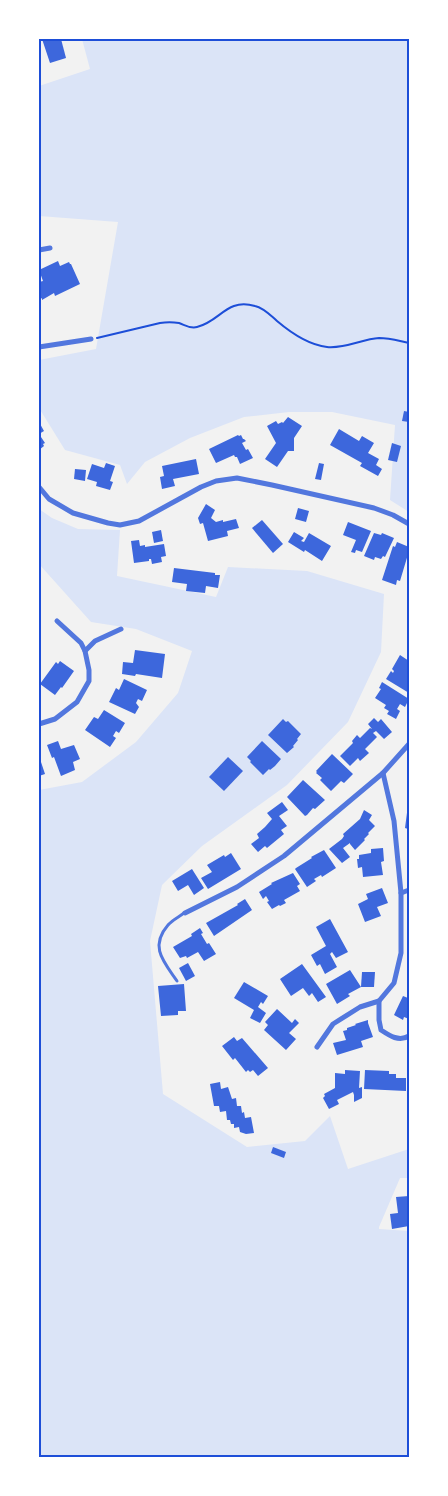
<svg xmlns="http://www.w3.org/2000/svg" width="448" height="1496" font-family="'Crimson Pro',serif">
	<style>
		.green { fill: #dbe4f7 }
		.building { fill: #3d67dc }
		.lines { fill: none; stroke-linecap: round; stroke-linejoin: round }
		.path { stroke: #1d4ed8; stroke-width: 2 }
		.service { stroke: #5277de; stroke-width: 3 }
		.minor { stroke: #5277de; stroke-width: 5 }
		.neatline { fill: none; stroke: #1d4ed8; stroke-width: 2 }
	</style>
	<rect width="100%" height="100%" fill="#f2f2f2"/>
	<g class="green">
		<path d="M 82,39 L 409,39 L 409,512 L 390,500 L 395,425 L 332,412 L 289,412 L 244,417 L 190,438 L 145,462 L 127,484 L 120,465 L 65,450 L 39,408 L 39,360 L 96,349 L 118,222 L 39,216 L 39,86 L 90,69 Z"/>
		<path d="M 39,509 L 52,518 L 78,529 L 120,530 L 117,576 L 216,597 L 228,567 L 307,571 L 384,594 L 381,652 L 348,722 L 287,785 L 202,846 L 162,885 L 150,941 L 163,1094 L 247,1147 L 305,1141 L 330,1116 L 348,1169 L 409,1149 L 409,1178 L 400,1178 L 379,1227 L 379,1229 L 409,1231 L 409,1457 L 39,1457 L 39,790 L 82,782 L 136,742 L 178,693 L 192,651 L 136,629 L 91,622 L 39,564 Z"/>
	</g>
	<g class="building">
		<path d="M 42,39 L 61,39 L 66,58 L 50,63 Z"/>
		<path d="M 58,261 L 60,266 L 69,262 L 70,264 L 71,264 L 80,284 L 55,296 L 54,293 L 42,300 L 42,298 L 39,300 L 39,282 L 43,281 L 39,270 Z"/>
		<path d="M 404,411 L 409,412 L 409,422 L 402,421 Z"/>
		<path d="M 288,417 L 302,426 L 294,438 L 294,451 L 288,451 L 277,467 L 265,459 L 276,443 L 267,426 L 276,421 L 278,424 L 282,422 L 283,423 Z"/>
		<path d="M 39,422 L 44,431 L 39,434 L 45,443 L 43,444 L 44,446 L 39,450 Z"/>
		<path d="M 339,429 L 359,441 L 362,436 L 374,443 L 368,453 L 379,459 L 376,465 L 382,469 L 378,476 L 360,466 L 362,463 L 330,445 Z"/>
		<path d="M 238,435 L 239,436 L 241,435 L 243,439 L 244,439 L 246,441 L 242,443 L 246,450 L 248,449 L 253,458 L 240,464 L 237,457 L 235,457 L 234,455 L 216,463 L 209,449 Z"/>
		<path d="M 392,443 L 401,446 L 397,462 L 388,460 Z"/>
		<path d="M 196,459 L 199,474 L 173,479 L 175,486 L 162,489 L 160,477 L 164,476 L 162,466 Z"/>
		<path d="M 106,463 L 115,466 L 110,481 L 113,482 L 110,490 L 96,486 L 97,482 L 87,479 L 92,464 L 104,468 Z"/>
		<path d="M 319,463 L 324,464 L 321,480 L 315,479 Z"/>
		<path d="M 75,469 L 86,470 L 85,481 L 74,479 Z"/>
		<path d="M 206,504 L 215,510 L 211,518 L 216,522 L 223,520 L 223,522 L 236,519 L 239,528 L 227,531 L 228,536 L 208,541 L 203,523 L 200,524 L 198,518 Z"/>
		<path d="M 298,508 L 309,511 L 306,522 L 295,519 Z"/>
		<path d="M 262,520 L 283,544 L 273,553 L 252,528 Z"/>
		<path d="M 348,522 L 371,531 L 362,552 L 356,550 L 355,553 L 351,552 L 356,540 L 343,535 Z"/>
		<path d="M 161,530 L 163,541 L 154,543 L 152,532 Z"/>
		<path d="M 294,532 L 304,538 L 301,541 L 304,542 L 309,533 L 331,546 L 322,561 L 305,550 L 304,552 L 288,542 Z"/>
		<path d="M 374,533 L 381,535 L 382,533 L 394,538 L 385,557 L 383,556 L 381,559 L 375,557 L 374,560 L 364,556 Z"/>
		<path d="M 139,540 L 140,546 L 145,545 L 145,547 L 164,544 L 166,556 L 161,557 L 162,562 L 152,564 L 151,559 L 149,559 L 149,561 L 134,563 L 131,541 Z"/>
		<path d="M 397,542 L 409,547 L 409,551 L 400,581 L 397,580 L 396,585 L 382,580 L 393,546 L 395,547 Z"/>
		<path d="M 174,568 L 215,573 L 215,575 L 220,575 L 218,588 L 206,586 L 205,593 L 186,591 L 187,584 L 172,582 Z"/>
		<path d="M 135,650 L 165,654 L 162,678 L 136,674 L 135,676 L 122,674 L 123,662 L 133,663 Z"/>
		<path d="M 400,655 L 409,661 L 409,693 L 386,679 L 391,671 L 393,673 L 394,671 L 392,669 Z"/>
		<path d="M 60,661 L 74,671 L 62,688 L 61,687 L 55,695 L 40,684 L 56,662 L 58,664 Z"/>
		<path d="M 124,679 L 147,690 L 142,701 L 138,699 L 136,703 L 139,707 L 135,714 L 109,702 L 116,688 L 119,690 Z"/>
		<path d="M 382,682 L 409,699 L 405,707 L 400,704 L 397,709 L 400,711 L 396,719 L 387,714 L 389,711 L 384,708 L 386,705 L 375,698 L 381,689 L 379,688 Z"/>
		<path d="M 104,710 L 125,723 L 119,733 L 116,731 L 113,736 L 116,738 L 110,747 L 85,730 L 94,717 L 98,719 Z"/>
		<path d="M 374,718 L 378,722 L 381,719 L 392,732 L 384,739 L 376,731 L 373,733 L 377,737 L 365,749 L 369,753 L 360,761 L 358,758 L 350,766 L 340,756 L 353,743 L 352,741 L 357,735 L 360,738 L 370,728 L 372,729 L 368,724 Z"/>
		<path d="M 283,719 L 286,722 L 288,721 L 301,734 L 297,739 L 298,740 L 293,746 L 294,747 L 287,753 L 268,735 Z"/>
		<path d="M 58,741 L 61,749 L 74,745 L 80,759 L 73,762 L 75,770 L 61,776 L 54,757 L 52,758 L 47,745 Z"/>
		<path d="M 262,741 L 281,759 L 275,766 L 270,770 L 269,769 L 263,775 L 250,762 L 251,761 L 247,757 Z"/>
		<path d="M 332,754 L 353,774 L 344,783 L 341,781 L 331,791 L 320,780 L 322,778 L 316,773 L 317,772 L 316,771 Z"/>
		<path d="M 39,756 L 45,774 L 39,776 Z"/>
		<path d="M 228,757 L 243,771 L 224,791 L 209,777 Z"/>
		<path d="M 303,780 L 325,800 L 315,809 L 313,808 L 307,815 L 305,816 L 287,797 Z"/>
		<path d="M 282,802 L 288,810 L 279,816 L 287,826 L 281,830 L 284,834 L 267,848 L 265,846 L 258,852 L 251,844 L 259,838 L 257,834 L 265,827 L 272,819 L 267,813 Z"/>
		<path d="M 408,805 L 409,805 L 409,837 L 407,836 L 408,829 L 405,828 Z"/>
		<path d="M 364,810 L 372,815 L 369,820 L 375,826 L 368,833 L 369,834 L 364,839 L 365,840 L 355,850 L 350,844 L 350,843 L 343,848 L 350,857 L 342,863 L 329,849 L 342,839 L 344,836 L 343,834 L 360,819 Z"/>
		<path d="M 383,848 L 384,861 L 381,862 L 383,875 L 363,877 L 362,867 L 358,868 L 357,859 L 359,859 L 359,855 L 371,853 L 371,849 Z"/>
		<path d="M 324,850 L 336,868 L 322,877 L 321,875 L 314,879 L 316,881 L 307,887 L 295,869 L 296,868 L 312,858 L 311,857 Z"/>
		<path d="M 231,853 L 241,869 L 208,889 L 201,878 L 212,872 L 207,865 L 224,855 L 225,857 Z"/>
		<path d="M 192,869 L 204,888 L 194,895 L 188,885 L 178,891 L 172,881 Z"/>
		<path d="M 293,873 L 300,884 L 297,886 L 300,891 L 284,900 L 286,903 L 280,906 L 279,905 L 272,909 L 267,902 L 269,901 L 266,896 L 263,899 L 259,892 L 272,884 L 271,883 Z"/>
		<path d="M 382,888 L 388,903 L 377,907 L 381,916 L 365,922 L 358,904 L 368,899 L 366,894 Z"/>
		<path d="M 245,899 L 252,910 L 214,936 L 206,923 L 238,905 L 237,904 Z"/>
		<path d="M 330,919 L 348,952 L 336,958 L 332,952 L 330,954 L 337,967 L 325,974 L 320,964 L 317,966 L 311,955 L 326,946 L 316,927 Z"/>
		<path d="M 200,928 L 203,933 L 201,934 L 207,944 L 209,943 L 216,954 L 204,961 L 198,952 L 187,958 L 186,956 L 180,958 L 173,947 L 192,936 L 191,934 Z"/>
		<path d="M 188,963 L 195,976 L 186,981 L 179,968 Z"/>
		<path d="M 302,964 L 326,997 L 318,1002 L 312,993 L 309,996 L 303,988 L 291,996 L 280,979 Z"/>
		<path d="M 350,970 L 361,987 L 348,994 L 350,996 L 337,1004 L 326,984 Z"/>
		<path d="M 362,972 L 375,972 L 374,987 L 361,987 Z"/>
		<path d="M 244,982 L 268,996 L 263,1004 L 261,1002 L 258,1007 L 266,1013 L 260,1023 L 250,1018 L 254,1010 L 234,998 Z"/>
		<path d="M 184,984 L 186,1011 L 178,1011 L 178,1015 L 161,1016 L 158,986 Z"/>
		<path d="M 409,995 L 409,1019 L 404,1017 L 403,1020 L 394,1015 L 403,996 L 408,998 Z"/>
		<path d="M 277,1009 L 292,1023 L 295,1019 L 299,1023 L 289,1033 L 296,1039 L 286,1050 L 264,1030 L 268,1025 L 265,1022 Z"/>
		<path d="M 368,1020 L 368,1023 L 373,1037 L 361,1041 L 363,1047 L 337,1055 L 333,1043 L 346,1040 L 343,1031 L 347,1030 L 347,1028 L 356,1025 L 355,1024 Z"/>
		<path d="M 234,1037 L 237,1041 L 242,1038 L 268,1068 L 258,1076 L 253,1070 L 250,1072 L 248,1070 L 246,1072 L 235,1058 L 233,1060 L 222,1046 Z"/>
		<path d="M 345,1070 L 360,1071 L 359,1088 L 362,1087 L 362,1098 L 354,1102 L 354,1095 L 353,1092 L 337,1100 L 339,1104 L 329,1109 L 323,1098 L 325,1096 L 324,1094 L 335,1088 L 335,1073 L 345,1074 Z"/>
		<path d="M 365,1070 L 389,1071 L 389,1074 L 396,1074 L 396,1078 L 406,1078 L 406,1091 L 364,1089 Z"/>
		<path d="M 220,1082 L 221,1089 L 228,1087 L 232,1099 L 236,1098 L 237,1106 L 241,1106 L 242,1113 L 244,1112 L 245,1118 L 251,1117 L 254,1133 L 246,1134 L 240,1132 L 239,1127 L 234,1128 L 234,1124 L 231,1124 L 230,1120 L 227,1120 L 226,1111 L 220,1112 L 219,1106 L 214,1106 L 210,1084 Z"/>
		<path d="M 273,1147 L 286,1152 L 284,1158 L 271,1153 Z"/>
		<path d="M 409,1196 L 409,1226 L 392,1229 L 390,1214 L 398,1213 L 396,1197 Z"/>
	</g>
	<g class="lines">
		<path class="path" d="M 97,338 L 160,323 C 166,322 173,322 179,323 C 185,325 190,329 197,327 C 221,321 226,298 255,306 C 264,308 270,315 277,321 C 290,332 309,345 327,347 C 345,349 362,339 379,338 C 390,338 399,341 409,343"/>
		<path class="service" d="M 177,981 C 164,962 149,947 168,925 C 172,920 179,917 184,913"/>
		<g class="minor">
			<path d="M 39,250 L 50,248"/>
			<path d="M 39,347 L 91,339"/>
			<path d="M 39,487 L 49,499 L 73,513 L 108,523 L 120,525 L 139,521 L 201,487 L 216,481 L 237,478 L 272,485 L 374,508 L 393,515 L 409,524"/>
			<path d="M 85,651 L 95,641 L 121,629"/>
			<path d="M 39,724 L 55,719 L 77,702 L 89,681 L 89,670 L 85,651 L 81,643 L 57,621"/>
			<path d="M 383,773 L 394,821 L 401,893 L 401,953 L 394,983 L 379,1001 L 379,1020 L 381,1030 C 390,1036 399,1042 409,1036"/>
			<path d="M 401,893 L 409,890"/>
			<path d="M 185,913 L 237,887 L 284,856 L 383,773 L 409,744"/>
			<path d="M 317,1047 L 333,1024 L 360,1007 L 379,1001"/>
		</g>
	</g>
	<rect width="448" height="1496" fill="none" stroke="#ffffff" stroke-width="80"/>
	<rect x="40" y="40" width="368" height="1416" class="neatline"/>
</svg>
